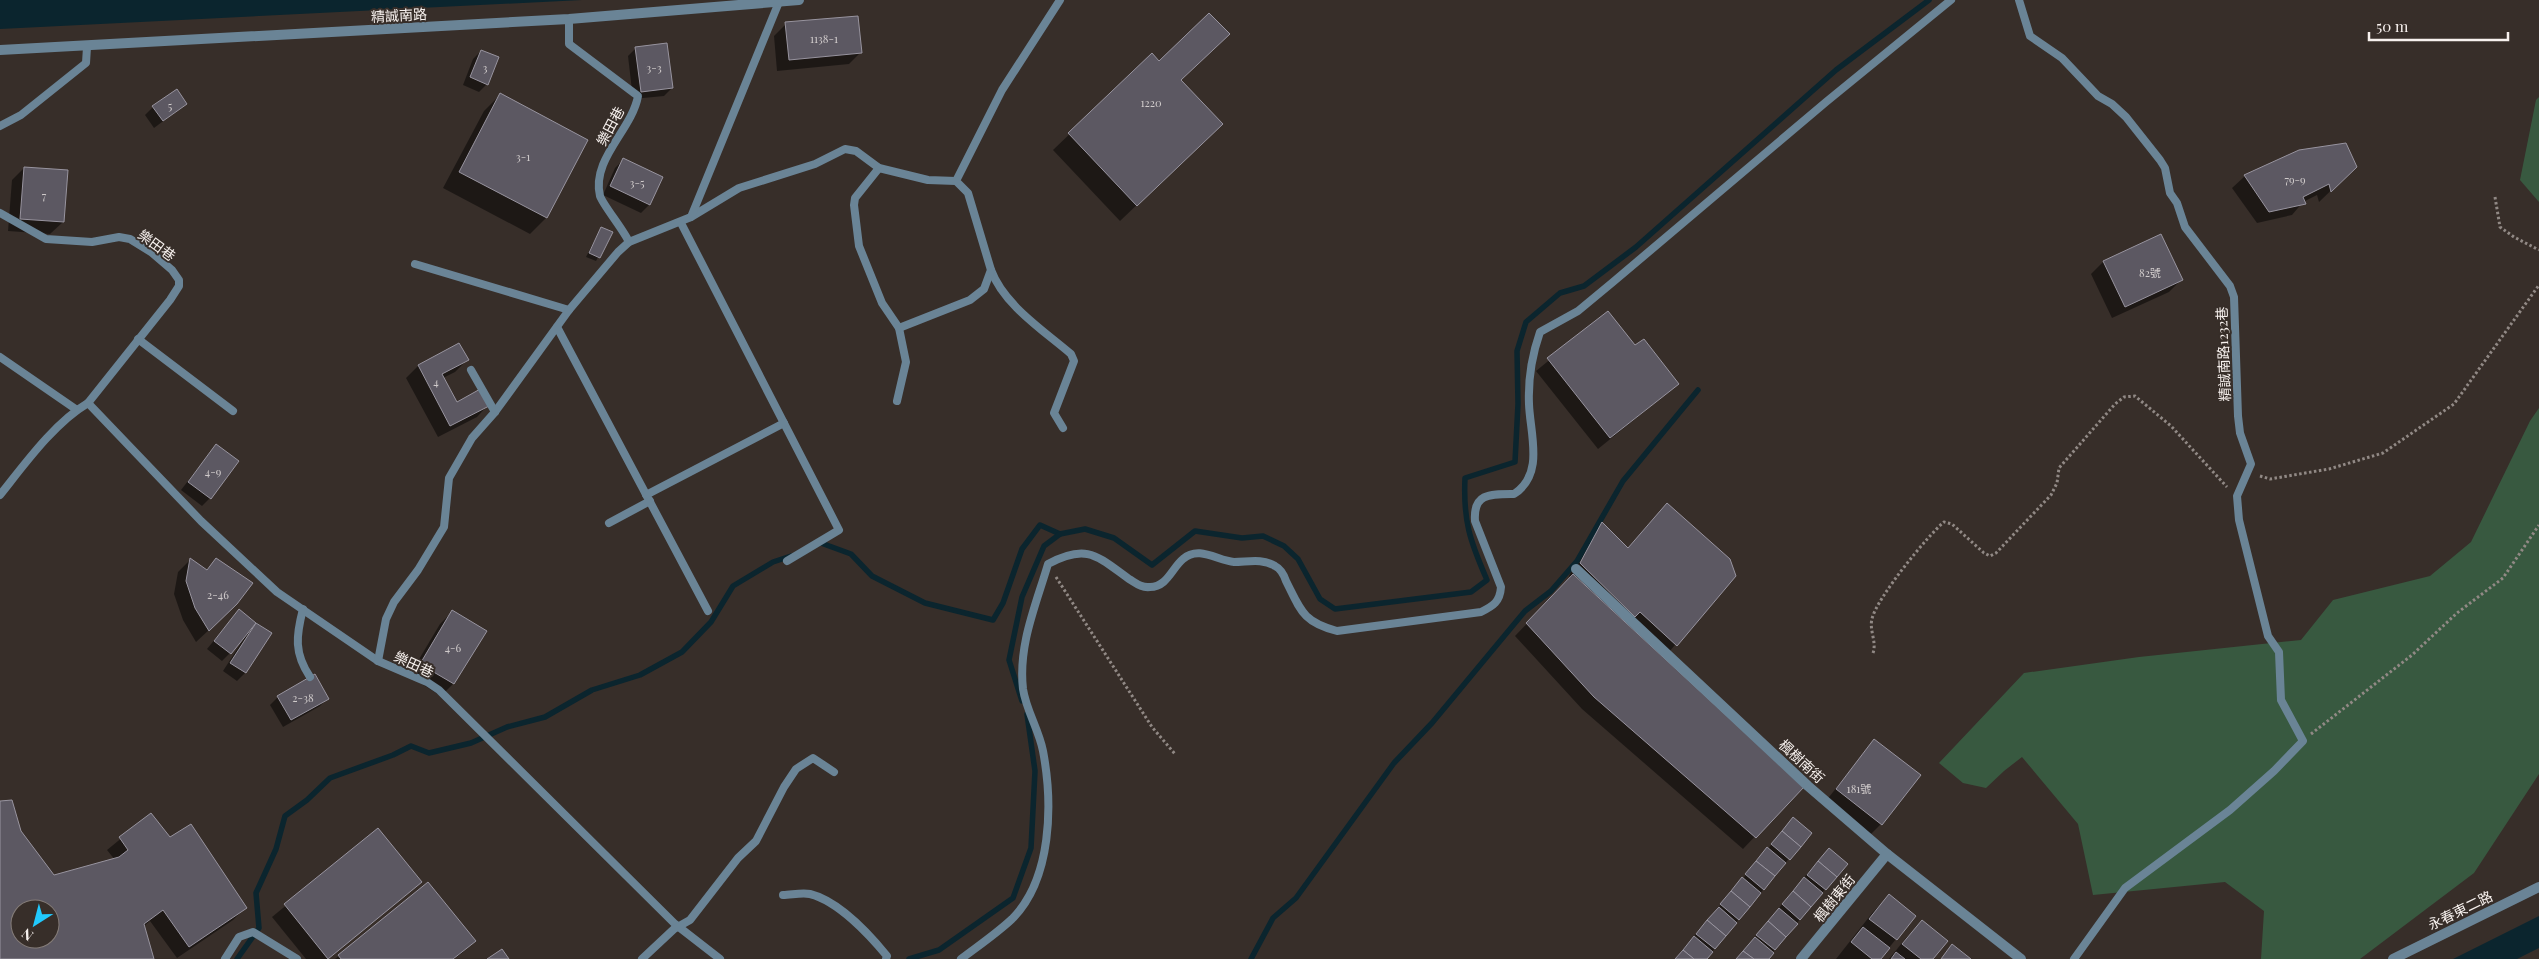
<svg xmlns="http://www.w3.org/2000/svg" width="2539" height="959" font-family="'Playfair Display','Noto Sans TC',serif">
	<style>
		.green { fill: #385940 }
		.water { fill: #0b252e }
		.shadow { fill: #0007; fill-rule: evenodd }
		.lines { fill: none; stroke-linecap: round; stroke-linejoin: round }
		.stream { stroke: #0b252e; stroke-width: 5.5 }
		.building { fill: #5c5862; stroke: #98949f; fill-rule: evenodd }
		.path { stroke: #918985; stroke-width: 3; stroke-dasharray: 2.5 2.5; stroke-linecap: butt }
		.service { stroke: #6a8496; stroke-width: 8 }
		.minor { stroke: #6a8496; stroke-width: 10 }
		.labels { text-anchor: middle; dominant-baseline: central; stroke-width: 4; stroke-linejoin: round; paint-order: stroke }
		.number-label { font-size: 11px; fill: #d0cbcb }
		.street-label { font-size: 14px; fill: #f7f1ee; stroke: #372e29 }
	</style>
	<rect width="100%" height="100%" fill="#372e29"/>
	<g class="green">
		<path d="M 2539,97 L 2539,202 L 2520,180 L 2536,100 Z"/>
		<path d="M 2539,408 L 2539,774 L 2474,873 L 2360,959 L 2261,959 L 2264,911 L 2225,882 L 2093,895 L 2078,824 L 2022,757 L 2004,771 L 1986,788 L 1963,783 L 1939,763 L 2024,673 L 2139,657 L 2301,640 L 2333,600 L 2430,576 L 2471,542 L 2530,421 Z"/>
	</g>
	<g class="water">
		<path d="M 0,0 L 582,0 L 0,29 Z"/>
		<path d="M 2539,916 L 2539,948 L 2517,959 L 2453,959 Z"/>
	</g>
	<g class="shadow">
		<path d="M 786,24 L 861,52 L 849,64 L 777,71 L 774,36 Z"/>
		<path d="M 636,48 L 672,88 L 664,96 L 633,99 L 628,56 Z"/>
		<path d="M 481,51 L 487,84 L 479,92 L 463,85 L 473,59 Z"/>
		<path d="M 1152,55 L 1180,80 L 1205,140 L 1120,221 L 1053,150 Z"/>
		<path d="M 500,95 L 586,141 L 546,218 L 530,234 L 443,188 L 484,111 Z"/>
		<path d="M 186,104 L 154,128 L 145,115 L 153,107 Z"/>
		<path d="M 2299,152 L 2343,179 L 2319,202 L 2317,195 L 2303,202 L 2292,215 L 2257,223 L 2232,188 L 2245,176 Z"/>
		<path d="M 623,160 L 661,178 L 649,205 L 641,213 L 603,195 L 615,168 Z"/>
		<path d="M 24,168 L 63,222 L 50,234 L 8,231 L 12,180 Z"/>
		<path d="M 601,228 L 611,233 L 596,261 L 586,257 Z"/>
		<path d="M 2160,235 L 2181,280 L 2169,292 L 2112,318 L 2091,274 L 2103,262 Z"/>
		<path d="M 1607,313 L 1635,347 L 1678,384 L 1598,449 L 1536,371 Z"/>
		<path d="M 459,345 L 467,360 L 455,372 L 443,378 L 456,403 L 489,404 L 477,417 L 438,437 L 406,378 L 418,366 Z"/>
		<path d="M 216,445 L 210,498 L 202,506 L 181,490 Z"/>
		<path d="M 1655,517 L 1734,576 L 1663,659 L 1802,787 L 1743,849 L 1582,709 L 1515,636 L 1571,578 L 1569,576 L 1590,535 L 1602,523 L 1627,549 Z"/>
		<path d="M 190,560 L 206,570 L 216,560 L 224,616 L 196,642 L 183,620 L 174,594 L 178,572 Z"/>
		<path d="M 239,610 L 271,633 L 245,673 L 237,681 L 223,671 L 243,640 L 222,661 L 207,649 Z"/>
		<path d="M 452,612 L 485,631 L 453,684 L 441,696 L 409,676 L 440,624 Z"/>
		<path d="M 278,697 L 328,698 L 320,706 L 283,727 L 270,705 Z"/>
		<path d="M 1874,741 L 1881,824 L 1869,836 L 1825,802 Z"/>
		<path d="M 0,803 L 54,876 L 115,860 L 107,850 L 151,814 L 170,839 L 245,908 L 233,920 L 177,958 L 150,921 L 144,926 L 153,959 L 0,959 ZM 20,909 L 50,909 L 50,939 L 20,939 Z"/>
		<path d="M 1793,819 L 1810,833 L 1706,959 L 1675,959 Z"/>
		<path d="M 378,830 L 420,882 L 328,959 L 306,959 L 272,917 Z"/>
		<path d="M 1821,857 L 1846,864 L 1767,959 L 1737,959 Z"/>
		<path d="M 428,883 L 474,940 L 462,953 L 454,959 L 335,959 Z"/>
		<path d="M 1889,896 L 1915,916 L 1896,939 L 1880,959 L 1836,959 L 1873,912 Z"/>
		<path d="M 1922,922 L 1932,959 L 1889,959 L 1906,938 Z"/>
	</g>
	<g class="lines">
		<g class="stream">
			<path d="M 818,544 L 821,543 L 851,554 L 872,576 L 925,603 L 993,620 L 1003,603 L 1022,549 L 1040,525 L 1060,534"/>
			<path d="M 1022,701 L 1009,660 L 1022,597 L 1044,546 L 1060,534 L 1085,529 L 1114,538 L 1152,565 L 1195,531 L 1242,538 L 1263,536 L 1284,546 L 1298,559 L 1320,599 L 1335,609 L 1471,592 L 1487,580 C 1470,541 1463,521 1465,478 L 1515,462 L 1518,404 L 1517,351 L 1526,322 L 1560,293 L 1584,286 L 1636,247 L 1836,70 L 1929,0"/>
			<path d="M 237,959 L 259,928 L 256,893 L 276,849 L 285,816 L 307,800 L 330,778 L 393,755 L 411,746 L 429,753 L 471,743 L 507,727 L 545,717 L 592,690 L 640,675 L 682,652 L 711,622 L 733,586 L 773,562 L 791,556"/>
			<path d="M 909,959 L 939,950 L 1013,898 L 1031,848 L 1035,771 L 1027,714"/>
			<path d="M 1251,959 L 1273,918 L 1296,898 L 1394,763 L 1432,723 L 1525,611 L 1551,591 L 1577,561 L 1623,481 L 1698,390"/>
		</g>
	</g>
	<g class="building">
		<path d="M 1209,13 L 1230,34 L 1181,80 L 1223,124 L 1137,206 L 1068,133 L 1152,53 L 1159,61 Z"/>
		<path d="M 858,16 L 862,53 L 789,60 L 785,22 Z"/>
		<path d="M 667,43 L 673,88 L 641,92 L 635,47 Z"/>
		<path d="M 481,50 L 499,57 L 488,85 L 470,77 Z"/>
		<path d="M 177,89 L 187,104 L 163,121 L 152,106 Z"/>
		<path d="M 500,93 L 588,140 L 547,218 L 459,172 Z"/>
		<path d="M 2346,143 L 2357,167 L 2331,192 L 2329,184 L 2303,197 L 2306,204 L 2269,212 L 2244,175 L 2299,150 Z"/>
		<path d="M 623,158 L 663,177 L 650,205 L 610,186 Z"/>
		<path d="M 24,167 L 68,170 L 64,222 L 20,219 Z"/>
		<path d="M 601,227 L 613,232 L 600,258 L 589,253 Z"/>
		<path d="M 2161,234 L 2183,280 L 2125,307 L 2103,261 Z"/>
		<path d="M 1608,311 L 1635,345 L 1644,339 L 1679,384 L 1610,438 L 1547,358 Z"/>
		<path d="M 459,343 L 469,360 L 442,374 L 457,402 L 482,388 L 491,405 L 450,426 L 418,365 Z"/>
		<path d="M 216,444 L 239,461 L 211,499 L 188,482 Z"/>
		<path d="M 1667,503 L 1730,559 L 1736,576 L 1677,646 L 1640,612 L 1635,617 L 1580,563 L 1602,522 L 1628,548 Z"/>
		<path d="M 190,558 L 207,570 L 216,558 L 253,583 L 237,604 L 209,631 L 195,608 L 186,581 Z"/>
		<path d="M 1573,574 L 1804,787 L 1756,838 L 1594,697 L 1526,623 Z"/>
		<path d="M 239,609 L 256,623 L 231,654 L 214,641 Z"/>
		<path d="M 452,610 L 487,631 L 454,684 L 420,664 Z"/>
		<path d="M 256,623 L 272,633 L 246,673 L 230,663 Z"/>
		<path d="M 315,674 L 329,699 L 291,720 L 277,696 Z"/>
		<path d="M 1874,739 L 1921,775 L 1882,825 L 1836,789 Z"/>
		<path d="M 12,800 L 21,831 L 54,875 L 119,857 L 128,850 L 119,837 L 151,813 L 170,837 L 191,824 L 247,908 L 189,947 L 163,910 L 144,924 L 154,959 L 0,959 L 0,801 ZM 20,909 L 50,909 L 50,939 L 20,939 Z"/>
		<path d="M 1793,817 L 1812,833 L 1801,847 L 1782,831 Z"/>
		<path d="M 378,828 L 422,882 L 328,959 L 284,904 Z"/>
		<path d="M 1782,831 L 1801,847 L 1790,860 L 1771,844 Z"/>
		<path d="M 1767,847 L 1786,863 L 1775,876 L 1756,861 Z"/>
		<path d="M 1829,848 L 1848,864 L 1837,877 L 1818,861 Z"/>
		<path d="M 1756,861 L 1775,876 L 1764,890 L 1745,874 Z"/>
		<path d="M 1818,861 L 1837,877 L 1826,890 L 1807,875 Z"/>
		<path d="M 1742,877 L 1761,893 L 1750,907 L 1731,891 Z"/>
		<path d="M 1804,877 L 1823,893 L 1811,907 L 1793,891 Z"/>
		<path d="M 428,882 L 476,941 L 453,959 L 341,959 L 338,955 Z"/>
		<path d="M 1731,891 L 1750,907 L 1739,920 L 1720,904 Z"/>
		<path d="M 1793,891 L 1811,907 L 1800,920 L 1782,904 Z"/>
		<path d="M 1889,894 L 1916,916 L 1897,940 L 1869,919 Z"/>
		<path d="M 1719,907 L 1737,923 L 1726,936 L 1707,920 Z"/>
		<path d="M 1779,908 L 1798,924 L 1786,937 L 1768,921 Z"/>
		<path d="M 1707,920 L 1726,936 L 1715,949 L 1696,934 Z"/>
		<path d="M 1922,920 L 1948,941 L 1933,959 L 1921,959 L 1902,944 Z"/>
		<path d="M 1768,921 L 1786,937 L 1775,950 L 1756,935 Z"/>
		<path d="M 1863,927 L 1890,948 L 1881,959 L 1872,959 L 1851,942 Z"/>
		<path d="M 1694,936 L 1713,952 L 1707,959 L 1694,959 L 1683,950 Z"/>
		<path d="M 1755,937 L 1774,953 L 1769,959 L 1754,959 L 1743,951 Z"/>
		<path d="M 1952,944 L 1971,959 L 1941,959 Z"/>
		<path d="M 502,949 L 509,959 L 487,959 Z"/>
		<path d="M 1683,950 L 1694,959 L 1675,959 Z"/>
		<path d="M 1743,951 L 1754,959 L 1736,959 Z"/>
		<path d="M 1896,952 L 1905,959 L 1891,959 Z"/>
	</g>
	<g class="lines">
		<g class="path">
			<path d="M 2495,197 L 2500,227 L 2514,237 L 2539,250"/>
			<path d="M 2260,476 L 2270,479 L 2329,469 L 2383,453 L 2454,404 L 2539,285"/>
			<path d="M 1056,577 L 1152,727 L 1175,754"/>
			<path d="M 1873,653 C 1877,642 1869,630 1872,619 C 1876,599 1928,535 1944,522 L 1952,524 L 1984,553 L 1990,556 L 1996,553 L 2051,495 L 2057,483 L 2059,468 L 2115,404 L 2124,397 L 2135,396 L 2171,426 L 2227,487"/>
			<path d="M 2311,734 L 2412,655 L 2457,613 L 2503,578 L 2539,525"/>
		</g>
		<g class="service">
			<path d="M 2019,0 L 2030,36 L 2062,58 L 2098,96 L 2112,104 L 2126,117 L 2160,160 L 2165,168 L 2170,193 L 2177,203 L 2185,227 L 2230,286 L 2234,297 L 2238,416 L 2240,433 L 2251,464 L 2237,496 L 2239,520 L 2268,636 L 2279,652 L 2281,700 L 2303,741 L 2274,771 L 2230,810 L 2125,888 L 2074,959"/>
			<path d="M 569,19 L 569,44 L 638,96 C 632,130 591,159 600,196 C 603,205 623,229 629,242"/>
			<path d="M 0,126 L 21,115 L 86,63 L 87,47"/>
			<path d="M 879,168 L 855,198 L 854,205 L 859,246 L 882,303 L 899,328 L 906,362 L 897,401"/>
			<path d="M 0,213 L 46,239 L 92,242 L 119,237 L 130,239 L 151,252 L 172,270 L 179,280 L 179,286 L 170,300 L 88,403 C 54,423 24,465 0,495"/>
			<path d="M 691,217 L 739,188 L 815,164 L 845,149 L 856,151 L 879,168 L 928,180 L 956,181"/>
			<path d="M 681,223 L 839,530 L 787,561"/>
			<path d="M 415,264 L 569,310"/>
			<path d="M 991,270 C 1004,305 1043,330 1071,354 L 1074,361 L 1054,413 L 1063,428"/>
			<path d="M 557,327 L 708,611"/>
			<path d="M 899,328 L 970,300 L 984,289 L 991,270 L 968,193 L 956,181 L 1002,90 L 1060,0"/>
			<path d="M 138,339 L 233,411"/>
			<path d="M 0,357 L 77,410"/>
			<path d="M 471,370 L 495,412"/>
			<path d="M 88,403 L 201,521 L 277,592 L 378,661 L 427,682 L 439,690 L 675,924 L 720,959"/>
			<path d="M 646,495 L 784,423"/>
			<path d="M 609,523 L 650,501"/>
			<path d="M 303,609 C 296,636 294,653 310,677"/>
			<path d="M 378,661 L 386,619 L 394,602 L 418,570 L 444,527 L 449,478 L 472,438 L 495,412 L 569,310 L 618,252 L 629,242 L 691,217 L 779,2"/>
			<path d="M 783,895 C 791,895 802,892 810,894 C 838,901 869,934 887,956 L 886,959"/>
			<path d="M 225,959 L 239,937 L 253,932 L 297,959"/>
			<path d="M 642,959 L 674,929 L 690,920 L 738,858 L 756,841 L 784,787 L 796,769 L 813,758 L 834,772"/>
			<path d="M 961,959 C 978,946 996,934 1012,919 C 1052,879 1053,804 1043,751 C 1039,730 1026,710 1023,689 C 1018,645 1036,605 1048,564 C 1087,543 1097,556 1129,579 C 1136,583 1141,588 1150,587 C 1167,587 1172,568 1183,559 C 1199,545 1218,561 1234,562 C 1248,562 1262,558 1275,566 C 1281,569 1284,575 1286,581 C 1301,611 1303,622 1337,631 L 1481,612 C 1493,606 1500,602 1501,587 L 1475,521 C 1473,493 1490,494 1514,494 C 1545,474 1530,434 1529,404 C 1528,380 1532,355 1540,332 L 1578,311 L 1613,282 L 1826,102 L 1951,0"/>
		</g>
		<g class="minor">
			<path d="M 0,50 L 569,19 L 799,0"/>
			<path d="M 1576,569 L 1808,786 L 1887,854 L 2021,959"/>
			<path d="M 1801,959 L 1887,854"/>
			<path d="M 2393,959 L 2539,887"/>
		</g>
	</g>
	<g class="labels">
		<g class="number-label">
			<text x="824" y="38">1138-1</text>
			<text x="485" y="67">3</text>
			<text x="654" y="67">3-3</text>
			<text x="1151" y="102">1220</text>
			<text x="170" y="105">5</text>
			<text x="523" y="156">3-1</text>
			<text x="2295" y="179">79-9</text>
			<text x="637" y="182">3-5</text>
			<text x="44" y="195">7</text>
			<text x="2150" y="272">82號</text>
			<text x="436" y="381">4</text>
			<text x="213" y="471">4-9</text>
			<text x="218" y="594">2-46</text>
			<text x="453" y="647">4-6</text>
			<text x="303" y="697">2-38</text>
			<text x="1859" y="788">181號</text>
		</g>
		<g class="street-label">
			<text transform="translate(399 15) rotate(-3)">精誠南路</text>
			<text transform="translate(610 126) rotate(-62)">樂田巷</text>
			<text transform="translate(157 245) rotate(36)">樂田巷</text>
			<text transform="translate(2223 354) rotate(-92)">精誠南路1232巷</text>
			<text transform="translate(414 664) rotate(25)">樂田巷</text>
			<text transform="translate(1802 761) rotate(43)">楓樹南街</text>
			<text transform="translate(1834 898) rotate(-51)">楓樹東街</text>
			<text transform="translate(2460 910) rotate(-26)">永春東二路</text>
		</g>
	</g>
	<g transform="translate(35 924) rotate(216)"><circle r="24" fill="#372e29" stroke="#847c78"/>
	<path d="M0-4L9 19L0 12L-9 19Z" fill="#21c9fd"/>
	<text y="-8" font-size="14" font-weight="bold" text-anchor="middle" fill="#f7f1ee">N</text>
	</g>
	<path d="M2369 32v8h139v-8" fill="none" stroke="#f7f1ee" stroke-width="2.5"/>
	<text x="2376" y="32" font-size="15" fill="#f7f1ee" stroke="#372e29" stroke-width="4" paint-order="stroke">50 m</text>
</svg>
